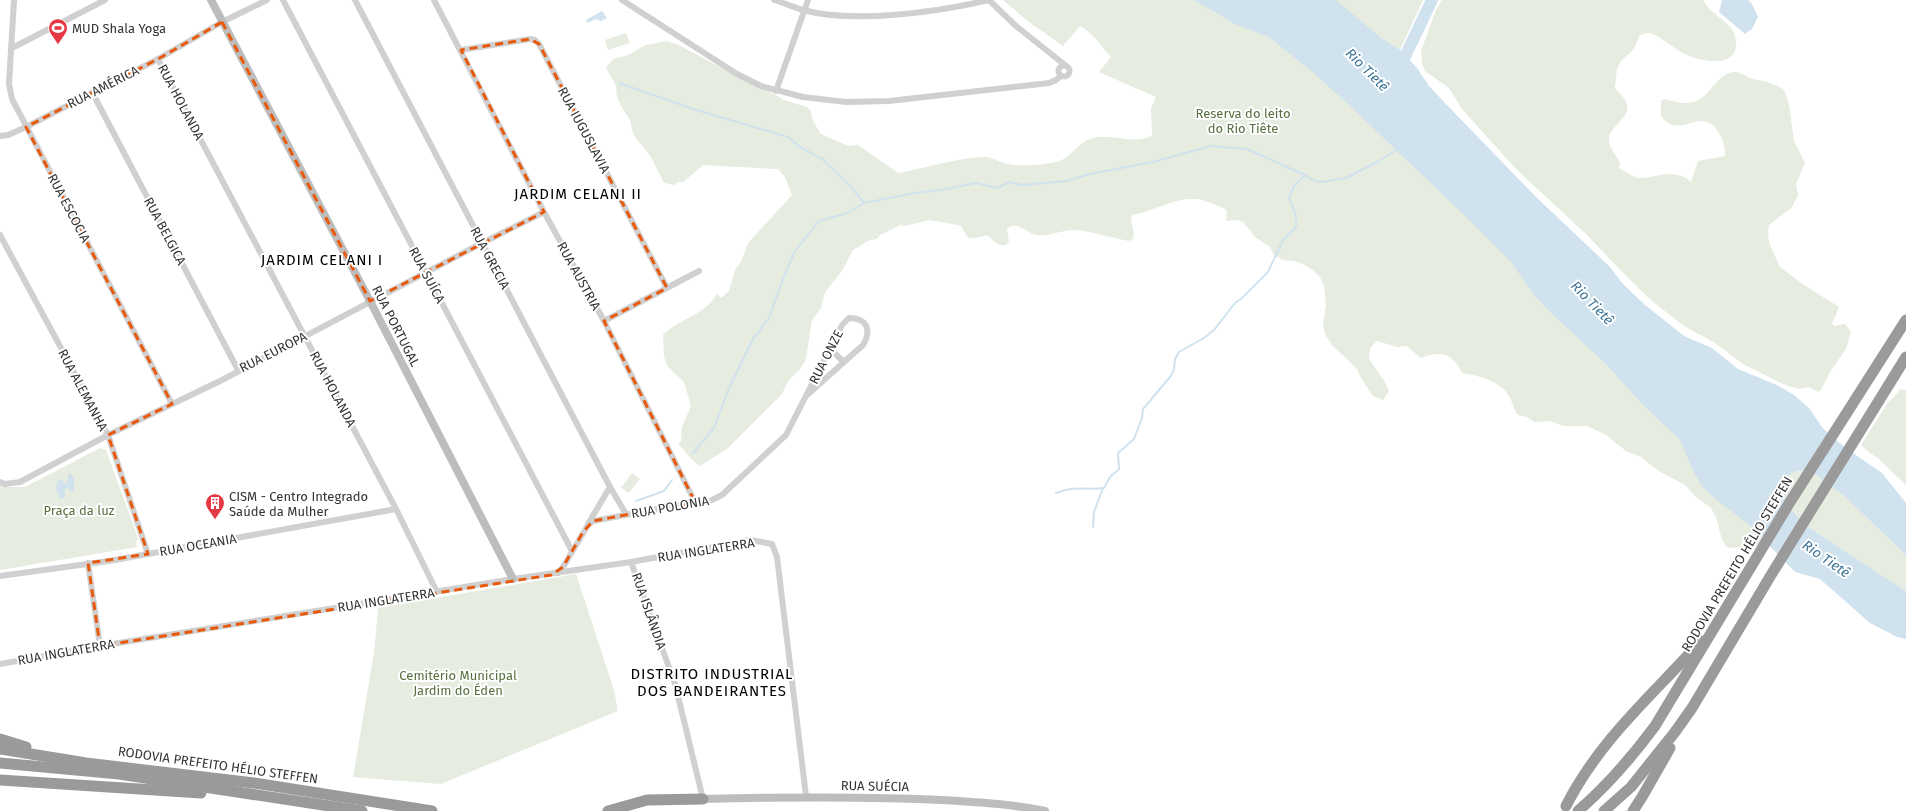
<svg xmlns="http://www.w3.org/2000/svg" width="1906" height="811" font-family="'Fira Sans',sans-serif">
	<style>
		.green { fill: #e6ecdf }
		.water { fill: #cfe2ee }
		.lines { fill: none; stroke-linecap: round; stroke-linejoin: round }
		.stream { stroke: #cfe2ee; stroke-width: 2 }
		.river { stroke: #cfe2ee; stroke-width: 12 }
		.street { stroke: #d0d0d0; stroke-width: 6 }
		.secondary { stroke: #bdbdbd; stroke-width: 8 }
		.highway { stroke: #9a9a9a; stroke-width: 11 }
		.marked { fill: none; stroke: #e8590c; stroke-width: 3; stroke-dasharray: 8 5; stroke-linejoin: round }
		.labels { text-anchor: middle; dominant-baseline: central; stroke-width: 4; stroke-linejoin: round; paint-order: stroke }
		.poi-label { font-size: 13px; fill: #333; stroke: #fff; text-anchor: start }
		.street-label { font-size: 13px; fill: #333; stroke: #fff }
		.park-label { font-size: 13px; fill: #56703f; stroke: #fff }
		.water-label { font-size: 14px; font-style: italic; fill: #3f7597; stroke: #fff }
		.quarter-label { font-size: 15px; letter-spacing: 1px; fill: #000; stroke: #fff }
	</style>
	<rect width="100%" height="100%" fill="#fff"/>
	<g class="green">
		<path d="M 1003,0 L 1218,0 L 1299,50 L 1547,296 L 1764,531 L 1761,540 L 1756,547 L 1751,549 L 1741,547 L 1732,548 L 1727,547 L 1722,540 L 1716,517 L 1711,508 L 1695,496 L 1685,485 L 1657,470 L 1641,457 L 1626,451 L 1606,435 L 1587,426 L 1564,426 L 1549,421 L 1534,422 L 1527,417 L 1518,415 C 1514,410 1513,404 1510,398 C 1502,381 1480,376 1462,373 C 1453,353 1440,350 1421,358 L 1407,346 L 1397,347 L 1377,341 L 1370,348 L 1369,359 L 1385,382 L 1389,391 L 1383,400 L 1373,396 L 1361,378 L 1357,369 L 1332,345 L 1326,336 L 1323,326 L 1326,305 L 1324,286 L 1320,277 L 1313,270 L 1303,264 L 1294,261 L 1283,260 L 1274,255 L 1269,246 L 1256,238 L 1243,222 L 1237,220 L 1226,221 L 1227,212 L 1224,208 C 1215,205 1202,198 1192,199 C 1171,199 1152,212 1132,215 C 1129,223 1136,230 1133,239 L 1129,241 C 1112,238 1094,232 1077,230 C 1064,229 1051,236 1037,235 C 1027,234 1017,219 1007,229 L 1009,242 L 1006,245 C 998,247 993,240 987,235 C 973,239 967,242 962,227 L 958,225 L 930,220 L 904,226 L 900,225 L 880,235 L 877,239 L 870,240 L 853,250 L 842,271 L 825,292 L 821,308 L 812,320 L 806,359 L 800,369 L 788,381 L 782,394 L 727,449 L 700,466 C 690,460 686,451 678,444 L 681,441 L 682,427 L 691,406 L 684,382 L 668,367 L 664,357 L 663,335 C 681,317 703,317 717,294 L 721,298 L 729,291 L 735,270 L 741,262 L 748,243 L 792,195 L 785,177 L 778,169 L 703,165 L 683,182 L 677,182 L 676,185 L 664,183 L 651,157 L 633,134 L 630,120 L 621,106 L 617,97 L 616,86 L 606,68 L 613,59 L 628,55 L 646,45 L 667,41 L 679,45 L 729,72 L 764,88 L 784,100 L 807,107 L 810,110 L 813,121 L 821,134 L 848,146 L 858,145 L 898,173 C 927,168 955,158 984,157 C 991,157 1000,162 1007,164 C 1022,167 1041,165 1056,162 C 1071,159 1077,142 1093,138 C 1114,133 1129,145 1152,136 L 1151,108 L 1156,97 L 1099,72 L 1111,57 C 1098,44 1097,36 1080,26 L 1063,46 L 1029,22 Z"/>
		<path d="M 1334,0 L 1423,0 L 1400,50 L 1380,37 Z"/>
		<path d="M 1442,0 L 1703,0 C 1709,13 1731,23 1734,33 C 1746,69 1703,64 1683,53 C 1673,48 1665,40 1655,35 C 1650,32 1645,33 1640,35 L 1633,50 L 1622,60 L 1617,68 L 1615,88 C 1618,92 1624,97 1626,102 C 1633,118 1608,126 1609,140 C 1609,148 1617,156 1620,163 L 1619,168 C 1625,171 1633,177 1639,178 C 1659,178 1674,167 1691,182 L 1698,161 L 1725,156 C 1725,147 1724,140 1718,132 C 1716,129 1714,125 1710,123 C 1693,114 1678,138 1661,116 L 1661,101 L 1664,99 C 1674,101 1684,105 1694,102 C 1711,97 1717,71 1736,72 C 1742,72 1747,78 1753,79 C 1763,81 1775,83 1784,90 L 1789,104 L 1794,141 L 1805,163 L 1796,184 L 1798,195 L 1792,207 L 1769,225 L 1768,231 L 1769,243 L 1780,267 L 1804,285 L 1839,307 L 1832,324 L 1835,326 L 1845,324 L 1851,332 L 1846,349 L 1830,372 L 1821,390 L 1818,392 L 1809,387 L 1798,389 L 1783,384 L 1743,364 L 1715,343 L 1684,326 L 1652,301 L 1629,279 L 1586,234 L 1516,169 L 1462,109 L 1449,88 L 1425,71 L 1422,63 L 1421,51 L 1436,10 Z"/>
		<path d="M 626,33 L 630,43 L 608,50 L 605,40 Z"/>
		<path d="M 1901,389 L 1906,390 L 1906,485 L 1879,459 L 1870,453 L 1861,445 L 1887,404 Z"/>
		<path d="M 100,448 L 106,450 L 138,538 L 136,543 L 137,547 L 0,570 L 0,485 L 9,487 L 25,487 Z"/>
		<path d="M 1802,470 L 1811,471 L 1843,495 L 1906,555 L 1906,591 L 1805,525 L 1787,505 L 1785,492 L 1789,473 Z"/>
		<path d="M 632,473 L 640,479 L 629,493 L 621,488 Z"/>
		<path d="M 576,574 L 614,690 L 618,711 L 441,784 L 353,777 L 374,653 L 378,608 Z"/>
	</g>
	<g class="water">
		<path d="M 1194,0 L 1336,0 L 1380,37 L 1400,50 L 1417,68 L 1429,86 L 1444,102 L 1536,197 L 1609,266 L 1623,284 L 1645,305 L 1684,336 L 1712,348 L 1738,369 L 1779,386 L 1794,395 L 1809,408 L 1822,427 L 1830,435 L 1847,449 L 1882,473 L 1906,503 L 1906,555 L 1843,495 L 1811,471 L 1802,470 L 1790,473 L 1785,492 L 1787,505 L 1805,525 L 1906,591 L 1906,639 L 1897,637 L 1870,623 L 1820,579 L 1795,572 L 1749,525 L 1712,496 L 1702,486 L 1692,469 L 1680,440 L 1641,403 L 1608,366 L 1549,311 L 1534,295 L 1511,262 L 1462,213 L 1348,104 L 1316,75 L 1269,37 L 1235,24 Z"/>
		<path d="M 1722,0 L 1748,0 L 1752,4 L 1758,17 L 1752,29 L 1745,34 L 1719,12 Z"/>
		<path d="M 602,11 L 607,18 L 601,21 L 596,19 L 587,23 L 586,20 Z"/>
		<path d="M 70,473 L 74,478 L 74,490 L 70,491 L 67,487 L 65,489 L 65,497 L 60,499 L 56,488 L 57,481 L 62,479 L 65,484 L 67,482 L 68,475 Z"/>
	</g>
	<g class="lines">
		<g class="stream">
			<path d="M 619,83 L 693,109 L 788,137 L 800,147 L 822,159 L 848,184 L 864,202"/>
			<path d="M 693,453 L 714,428 L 729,388 L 753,339 L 769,318 L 784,276 L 795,251 L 819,221 L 847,213 L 864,203 L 915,193 L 947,189 L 976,183 L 998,188 L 1009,182 L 1022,185 L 1067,181 L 1090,174 L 1153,162 L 1210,146 L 1247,149 L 1305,175 L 1315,181 L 1323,182 L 1346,178 L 1379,161 L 1398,149"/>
			<path d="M 1056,493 C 1072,486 1087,490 1104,488 L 1110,477 L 1119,469 L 1118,453 L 1134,439 L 1142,418 L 1143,409 L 1170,377 L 1174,370 L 1175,359 L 1179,352 L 1204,338 L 1214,330 L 1235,303 L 1242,298 L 1268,272 L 1283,240 L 1296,227 L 1296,215 L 1289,198 L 1294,186 L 1305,175"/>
			<path d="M 636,501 L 664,491 L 672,480"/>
			<path d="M 1093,527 L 1094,512 L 1103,488"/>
		</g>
		<path class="river" d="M 1399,69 L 1432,0"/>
		<g class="street">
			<path d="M 14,0 L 9,84 L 12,99 L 172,404"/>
			<path d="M 283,0 L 572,551"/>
			<path d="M 355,0 L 610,487 L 626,514"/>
			<path d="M 434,0 L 544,212 L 604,321 L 695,502"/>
			<path d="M 622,0 L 737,74 L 761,86 L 803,97 L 846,102 L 889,101 L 1049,83 L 1056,80 L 1061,76"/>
			<path d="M 774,0 C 784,3 793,7 803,10 C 855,24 937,12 989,0"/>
			<path d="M 989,0 L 1016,26 L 1065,65"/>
			<path d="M 12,48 L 105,0"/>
			<path d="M 461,50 L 530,39 L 535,40 L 539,44 L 667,288"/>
			<path d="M 158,59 L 396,509 L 437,592"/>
			<circle cx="1064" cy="71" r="5.5"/>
			<path d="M 776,91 L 808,0"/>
			<path d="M 92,92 L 238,370"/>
			<path d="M 0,136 L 8,135 L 26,127 L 158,59 L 222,22 L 267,0"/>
			<path d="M 0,235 L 108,435 L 148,554"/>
			<path d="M 604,321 L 699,271"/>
			<path d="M 830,349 L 844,362"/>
			<path d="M 0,482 L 5,484 L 20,482 L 108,435 L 220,381 L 482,243 L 544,212"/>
			<path d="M 588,524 L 610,487"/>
			<path d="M 631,562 L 675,684 L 703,799"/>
			<path d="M 88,563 L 100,646"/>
			<path d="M 558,573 L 563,567 L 588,525 L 593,521 L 695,502 L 710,501 L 722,495 L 786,435 L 842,325 L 849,318 C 867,318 872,330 863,345 L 806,396"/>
			<path d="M 0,576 L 109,561 L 396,509"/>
			<path d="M 0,664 L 100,646 L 513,579 L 631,562 L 751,540 L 772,544 L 777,557 L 806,796"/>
		</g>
		<g class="secondary">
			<path d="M 211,0 L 370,301 L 513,579"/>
			<path d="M 703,799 C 783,797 863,796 943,800 C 976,802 1012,804 1045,811"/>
		</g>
		<g class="highway">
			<path d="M 0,739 L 26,747"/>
			<path d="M 0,749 L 86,763 L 254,783 L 432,811"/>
			<path d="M 0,763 L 119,774 L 362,811"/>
			<path d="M 0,780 L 201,793"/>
			<path d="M 1566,806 C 1600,739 1652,696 1701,641"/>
			<path d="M 608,811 L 647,800 L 703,799"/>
			<path d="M 1578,811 C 1608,785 1632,757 1655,726 L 1790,502 L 1906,320"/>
			<path d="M 1604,811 L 1631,787 L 1675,732 L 1692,708 L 1771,575 L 1906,357"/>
			<path d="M 1633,811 L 1642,797 L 1670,748"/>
		</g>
	</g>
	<path class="marked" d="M 222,22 L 370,301 L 544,212 L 461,50 L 530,39 L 539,44 L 667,288 L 604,321 L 695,502 L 593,521 L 583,532 L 563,567 L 551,575 L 100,646 L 88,563 L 148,554 L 108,435 L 172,404 L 26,127 L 158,59 Z"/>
	<defs>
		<g id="stadium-pin" transform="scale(1)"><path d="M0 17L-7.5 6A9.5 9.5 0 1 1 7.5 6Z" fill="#e63946" stroke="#fff"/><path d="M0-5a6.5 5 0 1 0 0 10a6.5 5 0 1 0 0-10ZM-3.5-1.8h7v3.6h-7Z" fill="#fff"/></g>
		<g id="building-pin" transform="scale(1)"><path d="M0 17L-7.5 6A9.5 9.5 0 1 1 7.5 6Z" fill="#e63946" stroke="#fff"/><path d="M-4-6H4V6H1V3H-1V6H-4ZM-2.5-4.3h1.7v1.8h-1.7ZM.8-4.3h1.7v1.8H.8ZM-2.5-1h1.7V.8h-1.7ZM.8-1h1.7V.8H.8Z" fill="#fff"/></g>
	</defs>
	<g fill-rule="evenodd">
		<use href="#stadium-pin" x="58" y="28"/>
		<use href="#building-pin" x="215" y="503"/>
	</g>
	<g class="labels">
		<g class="poi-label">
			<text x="72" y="28">MUD Shala Yoga</text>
			<text x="229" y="496">CISM - Centro Integrado<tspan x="229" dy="15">Saúde da Mulher</tspan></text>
		</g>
		<g class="street-label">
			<text transform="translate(103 87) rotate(-27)">RUA AMÉRICA</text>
			<text transform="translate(181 102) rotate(62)">RUA HOLANDA</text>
			<text transform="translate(584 130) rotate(62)">RUA IUGUSLAVIA</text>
			<text transform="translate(69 208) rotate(62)">RUA ESCOCIA</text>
			<text transform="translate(165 231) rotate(62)">RUA BELGICA</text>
			<text transform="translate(490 258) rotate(62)">RUA GRECIA</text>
			<text transform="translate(427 275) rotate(62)">RUA SUÍCA</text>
			<text transform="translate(579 276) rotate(61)">RUA AUSTRIA</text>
			<text transform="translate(396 326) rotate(63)">RUA PORTUGAL</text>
			<text transform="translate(273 352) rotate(-27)">RUA EUROPA</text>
			<text transform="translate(826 357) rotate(-63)">RUA ONZE</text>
			<text transform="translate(333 389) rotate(62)">RUA HOLANDA</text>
			<text transform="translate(83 390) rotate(62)">RUA ALEMANHA</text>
			<text transform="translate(670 507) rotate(-10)">RUA POLONIA</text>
			<text transform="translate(198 545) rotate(-10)">RUA OCEANIA</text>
			<text transform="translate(706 550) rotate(-9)">RUA INGLATERRA</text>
			<text transform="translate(1737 564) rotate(-59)">RODOVIA PREFEITO HÉLIO STEFFEN</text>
			<text transform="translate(386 600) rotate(-9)">RUA INGLATERRA</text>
			<text transform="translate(649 611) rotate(71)">RUA ISLÂNDIA</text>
			<text transform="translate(66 652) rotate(-10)">RUA INGLATERRA</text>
			<text transform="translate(218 765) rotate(8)">RODOVIA PREFEITO HÉLIO STEFFEN</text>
			<text transform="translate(875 786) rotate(1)">RUA SUÉCIA</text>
		</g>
		<g class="park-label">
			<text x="1243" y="113">Reserva do leito<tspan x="1243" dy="15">do Rio Tiête</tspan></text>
			<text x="79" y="510">Praça da luz</text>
			<text x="458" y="675">Cemitério Municipal<tspan x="458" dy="15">Jardim do Éden</tspan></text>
		</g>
		<g class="water-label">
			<text transform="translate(1367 70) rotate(45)">Rio Tietê</text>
			<text transform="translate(1592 303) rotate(46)">Rio Tietê</text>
			<text transform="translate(1826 559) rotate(35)">Rio Tietê</text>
		</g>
		<g class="quarter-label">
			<text x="578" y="194">JARDIM CELANI II</text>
			<text x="322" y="260">JARDIM CELANI I</text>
			<text x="712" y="674">DISTRITO INDUSTRIAL<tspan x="712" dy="17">DOS BANDEIRANTES</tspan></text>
		</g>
	</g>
</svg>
